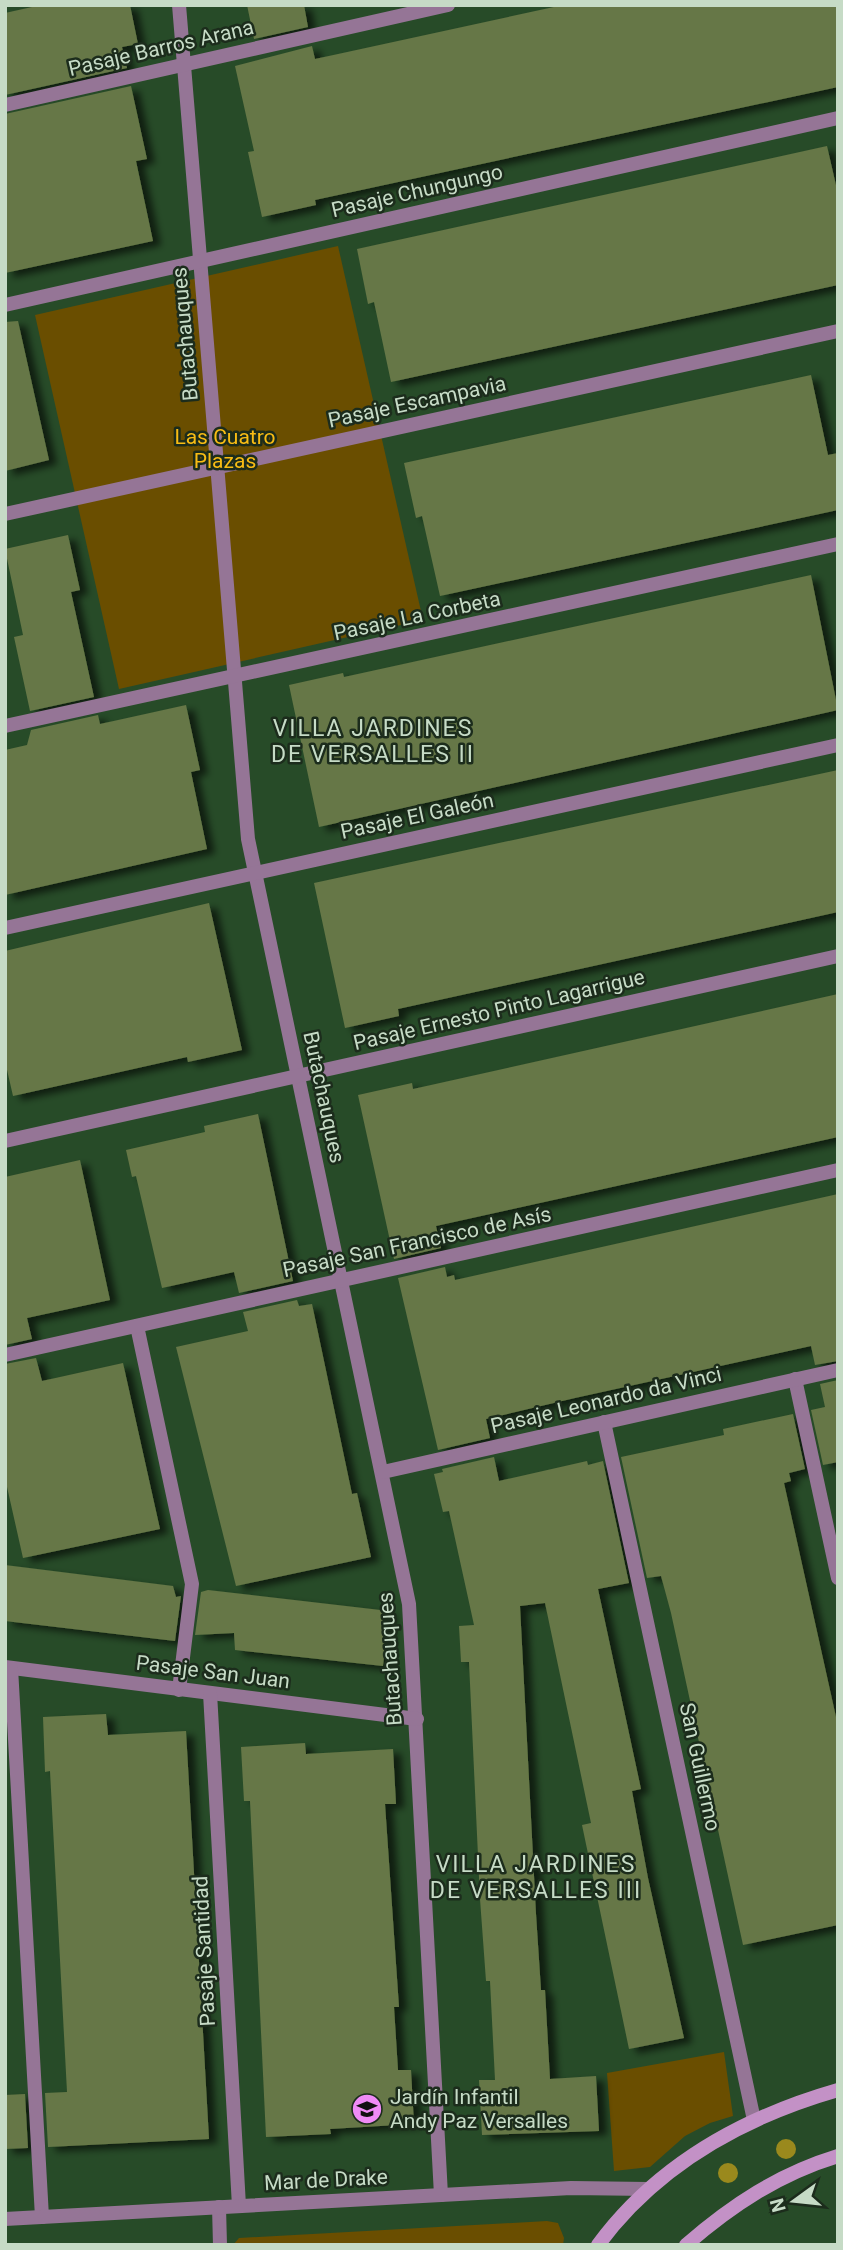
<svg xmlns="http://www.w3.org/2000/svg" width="843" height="2250" font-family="Roboto,sans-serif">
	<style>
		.green { fill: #6a4e00 }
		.building { fill: #667747; filter: url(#shadow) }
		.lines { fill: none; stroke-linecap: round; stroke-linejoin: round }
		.street { stroke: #957596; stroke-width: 14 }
		.secondary { stroke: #c391c6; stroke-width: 14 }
		.tree { fill: #9a891d }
		.labels { text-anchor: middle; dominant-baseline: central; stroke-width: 5; stroke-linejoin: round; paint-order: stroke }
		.street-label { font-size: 21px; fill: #c6dbc6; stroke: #1c2c1c }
		.park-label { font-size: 21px; fill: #f8bc14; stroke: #1c2c1c }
		.poi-label { font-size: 21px; fill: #c6dbc6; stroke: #1c2c1c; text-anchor: start }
		.neighbourhood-label { font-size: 23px; letter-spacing: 2px; fill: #c6dbc6; stroke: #1c2c1c }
	</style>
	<defs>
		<filter id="shadow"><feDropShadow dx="8" dy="4.5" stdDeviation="3.5" flood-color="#0009"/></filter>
	</defs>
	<rect width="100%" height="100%" fill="#274b28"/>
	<g class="green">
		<path d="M 338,246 L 423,620 L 119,689 L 35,315 Z"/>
		<path d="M 724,2052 L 733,2116 L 710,2123 L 685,2136 L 650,2167 L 614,2171 L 607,2073 Z"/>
		<path d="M 547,2221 L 558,2223 L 564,2238 L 563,2245 L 233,2245 L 239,2238 Z"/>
	</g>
	<g class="building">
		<path d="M 41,5 L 130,5 L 138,44 L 122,47 L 127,68 L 5,95 L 5,13 Z"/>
		<path d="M 247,5 L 304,5 L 308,27 L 254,39 Z"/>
		<path d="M 563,5 L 838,5 L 838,87 L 315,200 L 316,205 L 262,217 L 248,152 L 254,151 L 235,66 L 312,46 L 315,59 Z"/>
		<path d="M 131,86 L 147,159 L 136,161 L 153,241 L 5,273 L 5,114 Z"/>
		<path d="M 827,146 L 838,194 L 838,285 L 391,382 L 374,302 L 368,304 L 357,249 Z"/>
		<path d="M 18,321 L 49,460 L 5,471 L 5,322 Z"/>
		<path d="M 811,375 L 828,455 L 838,453 L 838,510 L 440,596 L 422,516 L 416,518 L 404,463 Z"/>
		<path d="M 68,535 L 80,590 L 71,592 L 94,697 L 30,711 L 14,637 L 23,635 L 5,549 Z"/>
		<path d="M 811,575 L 838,710 L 319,827 L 289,685 L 343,673 L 344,677 Z"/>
		<path d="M 186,705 L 200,770 L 191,772 L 207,849 L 5,895 L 5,750 L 27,745 L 31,730 L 98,715 L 100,724 Z"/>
		<path d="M 838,770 L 838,912 L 398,1009 L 399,1016 L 345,1028 L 314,883 Z"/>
		<path d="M 209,903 L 242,1050 L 188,1062 L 187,1057 L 13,1096 L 5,1061 L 5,951 Z"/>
		<path d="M 838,994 L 838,1137 L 436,1226 L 441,1248 L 394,1259 L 358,1095 L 412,1083 L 413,1089 Z"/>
		<path d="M 258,1114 L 293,1281 L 239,1293 L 234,1272 L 162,1288 L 136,1176 L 132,1177 L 126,1150 L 205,1132 L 204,1126 Z"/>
		<path d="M 80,1160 L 110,1300 L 27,1318 L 32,1339 L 5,1345 L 5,1177 Z"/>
		<path d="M 838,1194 L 838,1361 L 815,1365 L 811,1346 L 575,1398 L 486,1419 L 490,1438 L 438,1450 L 398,1278 L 445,1267 L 447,1277 L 454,1275 L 455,1280 Z"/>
		<path d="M 297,1300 L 299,1306 L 312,1304 L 352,1494 L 357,1493 L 371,1557 L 236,1586 L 176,1347 L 248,1331 L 243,1312 Z"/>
		<path d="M 36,1358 L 42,1381 L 123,1363 L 160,1529 L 23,1558 L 5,1478 L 5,1364 Z"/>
		<path d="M 838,1380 L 838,1462 L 823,1465 L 811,1410 L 825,1407 L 820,1384 Z"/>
		<path d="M 793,1414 L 805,1469 L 789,1473 L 791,1481 L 784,1483 L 838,1726 L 838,1925 L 743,1945 L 671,1613 L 661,1576 L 647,1578 L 621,1457 L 724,1435 L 723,1429 Z"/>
		<path d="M 494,1457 L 499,1481 L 587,1461 L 588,1465 L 603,1461 L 629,1583 L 598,1589 L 641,1789 L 632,1791 L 648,1878 L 684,2038 L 629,2049 L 582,1825 L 591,1823 L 545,1603 L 520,1606 L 536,1914 L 541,1990 L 545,1990 L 550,2079 L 596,2076 L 599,2131 L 482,2135 L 479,2080 L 495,2080 L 490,1981 L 486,1981 L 480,1899 L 469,1662 L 461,1662 L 459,1626 L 474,1625 L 449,1511 L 443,1512 L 434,1474 L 443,1472 L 442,1469 Z"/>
		<path d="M 5,1565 L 173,1586 L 176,1597 L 181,1596 L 175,1641 L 5,1621 Z"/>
		<path d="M 208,1590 L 389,1611 L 383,1666 L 235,1650 L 234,1633 L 195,1635 L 201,1592 Z"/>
		<path d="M 106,1714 L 108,1735 L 186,1731 L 209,2139 L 48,2147 L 45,2093 L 67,2092 L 50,1771 L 45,1772 L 43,1717 Z"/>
		<path d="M 305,1743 L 306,1754 L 393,1749 L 396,1804 L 385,1804 L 399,2007 L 394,2007 L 398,2070 L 411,2070 L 414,2124 L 330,2129 L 331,2134 L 266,2137 L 250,1801 L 244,1801 L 241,1747 Z"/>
		<path d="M 25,2094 L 28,2148 L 5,2149 L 5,2095 Z"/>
	</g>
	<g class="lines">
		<g class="street">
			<path d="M 179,5 L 248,839 L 409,1604 L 441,2195"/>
			<path d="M 5,105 L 448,5"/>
			<path d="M 5,305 L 838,118"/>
			<path d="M 5,514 L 838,331"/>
			<path d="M 5,726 L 838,544"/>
			<path d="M 5,928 L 838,745"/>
			<path d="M 5,1141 L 838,956"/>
			<path d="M 137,1326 L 192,1584 L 179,1690"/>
			<path d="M 5,1355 L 838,1170"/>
			<path d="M 795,1379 L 838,1578"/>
			<path d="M 604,1422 L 754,2120"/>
			<path d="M 383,1472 L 838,1370"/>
			<path d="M 5,1667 L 417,1719"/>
			<path d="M 11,1668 L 42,2217"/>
			<path d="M 210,1693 L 239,2206"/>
			<path d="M 219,2207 L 220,2245"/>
			<path d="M 5,2219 L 571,2188 L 649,2189"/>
		</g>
		<g class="secondary">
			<path d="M 598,2245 C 657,2165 744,2117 838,2090"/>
			<path d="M 686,2245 C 732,2205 779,2174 838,2156"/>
		</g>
	</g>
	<g class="tree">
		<circle cx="786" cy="2149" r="10"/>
		<circle cx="728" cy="2173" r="10"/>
	</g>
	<defs>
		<g id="school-disc" transform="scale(1.575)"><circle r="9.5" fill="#ef8bf6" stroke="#1c2c1c"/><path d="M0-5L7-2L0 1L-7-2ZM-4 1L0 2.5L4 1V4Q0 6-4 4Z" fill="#111"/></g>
	</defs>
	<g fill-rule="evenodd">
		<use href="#school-disc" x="367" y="2109"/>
	</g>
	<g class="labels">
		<g class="street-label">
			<text transform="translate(161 48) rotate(-13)">Pasaje Barros Arana</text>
			<text transform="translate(417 191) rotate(-13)">Pasaje Chungungo</text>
			<text transform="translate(185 334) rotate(-95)">Butachauques</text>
			<text transform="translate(417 402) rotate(-12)">Pasaje Escampavia</text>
			<text transform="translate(417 616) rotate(-12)">Pasaje La Corbeta</text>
			<text transform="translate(417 816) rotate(-12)">Pasaje El Galeón</text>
			<text transform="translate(499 1010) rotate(-13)">Pasaje Ernesto Pinto Lagarrigue</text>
			<text transform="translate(324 1097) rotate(78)">Butachauques</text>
			<text transform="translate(417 1242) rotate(-12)">Pasaje San Francisco de Asís</text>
			<text transform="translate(606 1400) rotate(-13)">Pasaje Leonardo da Vinci</text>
			<text transform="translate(390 1659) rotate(-94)">Butachauques</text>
			<text transform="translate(213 1672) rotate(7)">Pasaje San Juan</text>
			<text transform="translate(700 1767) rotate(78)">San Guillermo</text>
			<text transform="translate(204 1951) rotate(-93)">Pasaje Santidad</text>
			<text transform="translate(326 2180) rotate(-3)">Mar de Drake</text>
		</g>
		<g class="park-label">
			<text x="225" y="437">Las Cuatro<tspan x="225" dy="24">Plazas</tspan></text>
		</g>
		<g class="poi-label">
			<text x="390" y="2097">Jardín Infantil<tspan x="390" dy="24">Andy Paz Versalles</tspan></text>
		</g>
		<g class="neighbourhood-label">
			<text x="373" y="728">VILLA JARDINES<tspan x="373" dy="26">DE VERSALLES II</tspan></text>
			<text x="536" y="1864">VILLA JARDINES<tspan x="536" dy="26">DE VERSALLES III</tspan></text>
		</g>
	</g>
	<rect width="843" height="2250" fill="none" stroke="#c6dbc6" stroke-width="14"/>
	<g transform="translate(794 2201) rotate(255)" stroke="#1c2c1c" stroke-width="5" paint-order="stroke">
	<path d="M0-5L12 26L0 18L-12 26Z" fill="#c6dbc6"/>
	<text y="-10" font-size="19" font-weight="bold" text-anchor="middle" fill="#c6dbc6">N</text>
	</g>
</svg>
